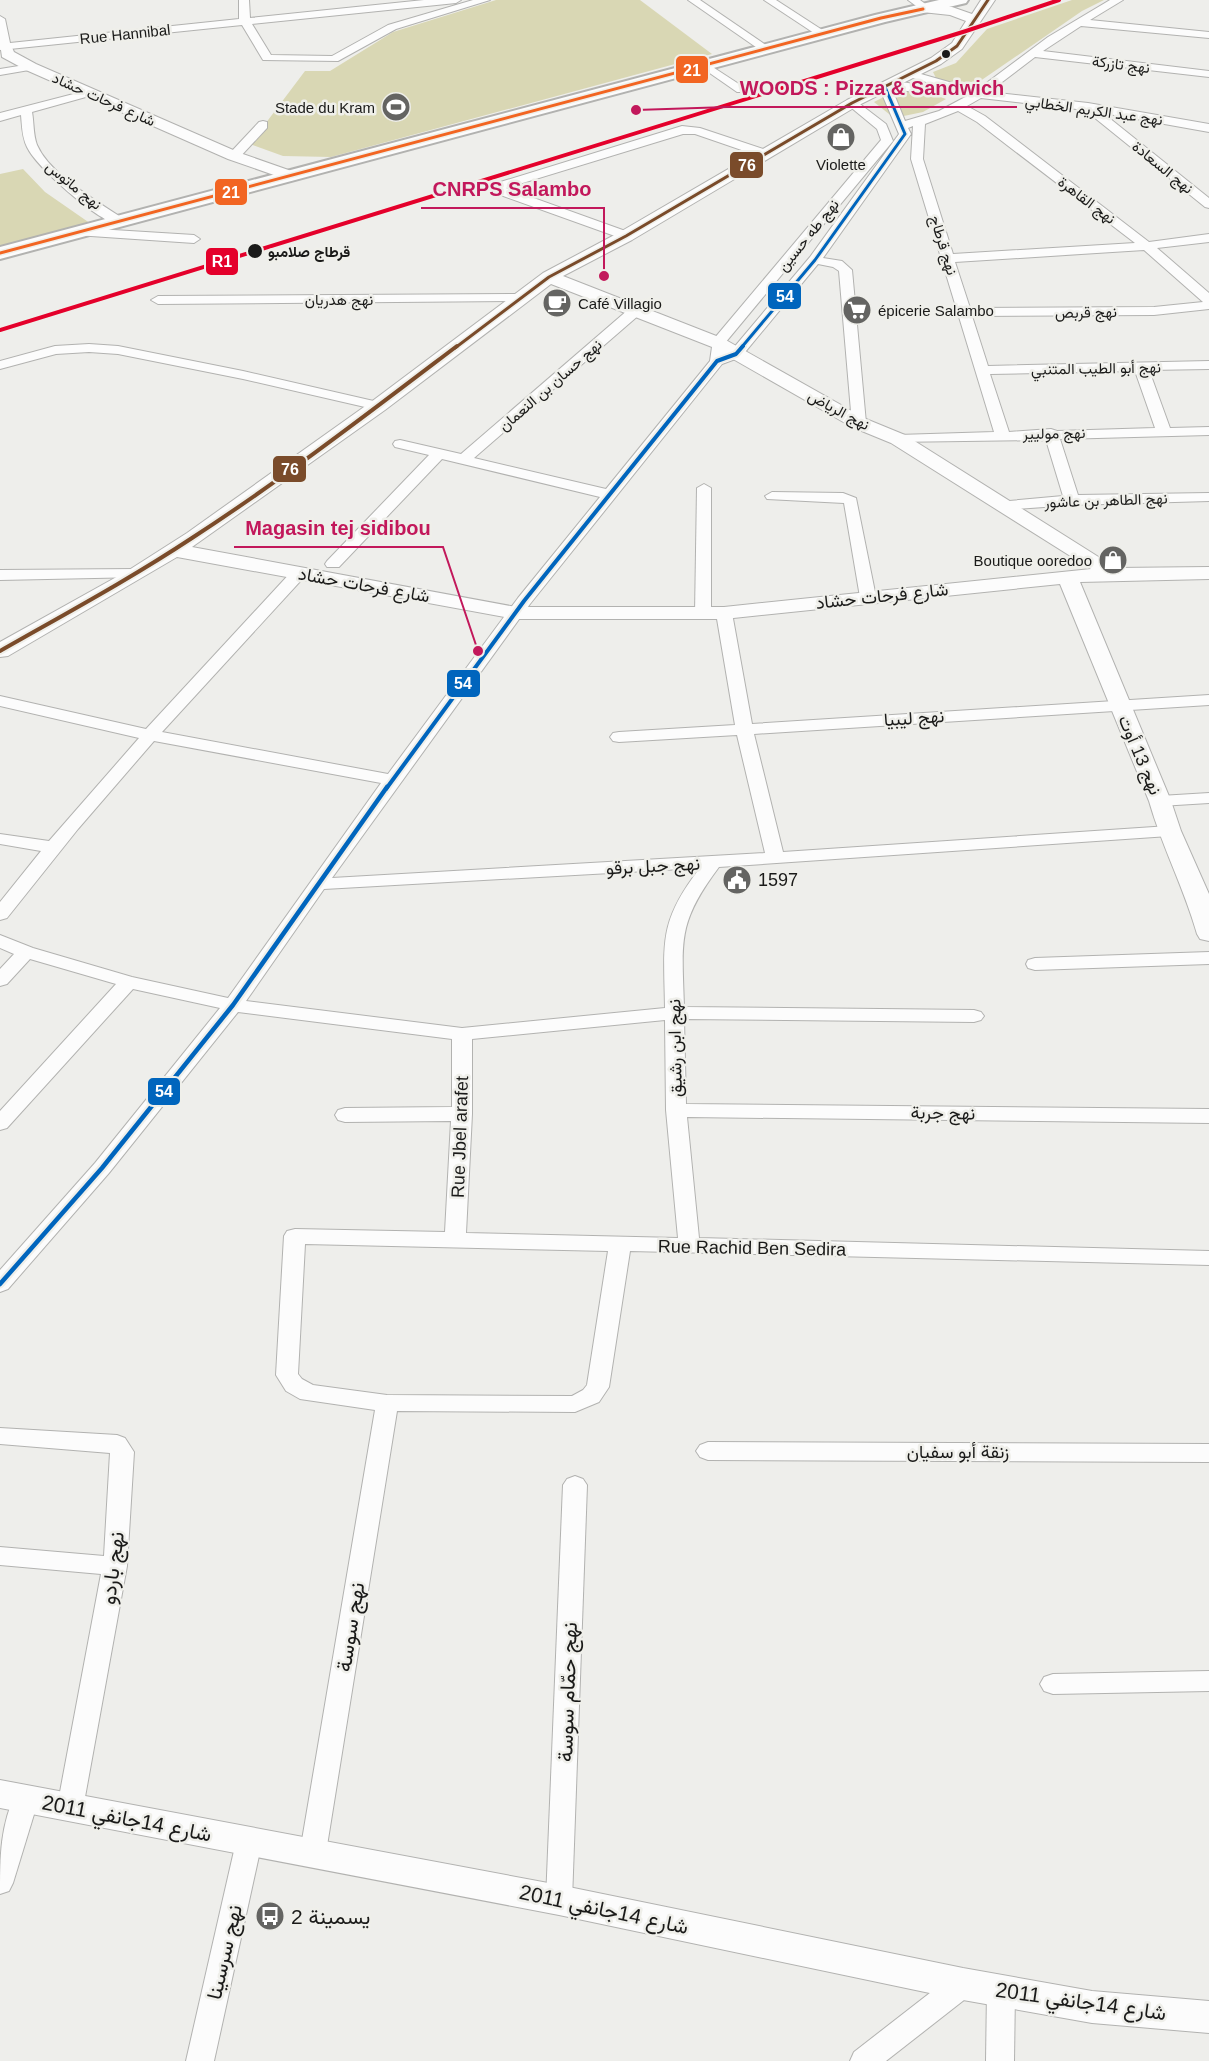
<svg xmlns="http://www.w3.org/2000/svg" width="1209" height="2061" font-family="Helvetica,Vazirmatn,sans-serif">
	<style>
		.green { fill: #d9d7b4 }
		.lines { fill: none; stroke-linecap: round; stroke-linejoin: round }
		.minor-casing { stroke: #b2b2b0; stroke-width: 2 }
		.tertiary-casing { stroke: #b2b2b0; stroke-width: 2 }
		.secondary-casing { stroke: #b2b2b0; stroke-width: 4 }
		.minor { fill: #fcfcfc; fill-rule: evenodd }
		.tertiary { fill: #fcfcfc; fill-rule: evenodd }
		.secondary { fill: #fcfcfc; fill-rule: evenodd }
		.bus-1-casing { stroke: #efefea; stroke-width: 6 }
		.bus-2-far1-casing { stroke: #efefea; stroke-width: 6 }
		.bus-2-casing { stroke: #efefea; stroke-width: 8 }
		.bus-3-far2-casing { stroke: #efefea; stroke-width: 6 }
		.bus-3-far1-casing { stroke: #efefea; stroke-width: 8 }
		.bus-3-casing { stroke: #efefea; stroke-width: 9 }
		.bus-1 { stroke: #f26522; stroke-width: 3 }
		.bus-2-far1 { stroke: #7a4b2a; stroke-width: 3 }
		.bus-2 { stroke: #7a4b2a; stroke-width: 4 }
		.bus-3-far2 { stroke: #0065bd; stroke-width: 3 }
		.bus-3-far1 { stroke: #0065bd; stroke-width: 4 }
		.bus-3 { stroke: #0065bd; stroke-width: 4.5 }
		.rail-1-casing { stroke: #efefea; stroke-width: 7 }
		.rail-1 { stroke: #e4002b; stroke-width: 4 }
		.bus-dot { fill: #1a1a19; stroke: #efefea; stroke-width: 2 }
		.labels { text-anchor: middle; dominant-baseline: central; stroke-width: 5; stroke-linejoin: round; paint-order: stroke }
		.far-street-label { font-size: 15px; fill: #1a1a19; stroke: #efefea }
		.far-poi-label { font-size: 15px; fill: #1a1a19; stroke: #efefea; text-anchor: end }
		.far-stop-label { font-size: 15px; font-weight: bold; fill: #1a1a19; stroke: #efefea; text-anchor: start }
		.street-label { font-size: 18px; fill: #1a1a19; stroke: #efefea }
		.poi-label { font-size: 18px; fill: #1a1a19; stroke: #efefea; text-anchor: start }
		.near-street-label { font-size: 21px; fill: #1a1a19; stroke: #efefea }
		.near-poi-label { font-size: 21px; fill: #1a1a19; stroke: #efefea; text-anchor: start }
		.leader { fill: none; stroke: #c2185b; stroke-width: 2 }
		.callout-dot { fill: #c2185b; stroke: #efefea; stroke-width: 2 }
		.callout-label { font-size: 20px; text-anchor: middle; font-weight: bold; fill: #c2185b; stroke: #efefea; stroke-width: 5; stroke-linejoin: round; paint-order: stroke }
		.line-badge { stroke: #efefea; stroke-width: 2 }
		.badge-label { font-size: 16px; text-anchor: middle; font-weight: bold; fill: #fff }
	</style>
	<rect width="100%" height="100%" fill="#eeeeeb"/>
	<g class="green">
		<path d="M 496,0 L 640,0 L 712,54 L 331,157 L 283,156 L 250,144 L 305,71 L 330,71 L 393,32 Z"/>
		<path d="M 1072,0 L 1104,0 L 1082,11 L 970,88 L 936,78 L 933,72 L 956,63 L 987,29 Z"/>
		<path d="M 907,85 L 946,99 L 923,112 L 894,118 L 874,102 Z"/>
		<path d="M 23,169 L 45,192 L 94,226 L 0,251 L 0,174 Z"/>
	</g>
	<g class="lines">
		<g class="minor-casing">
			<g id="minor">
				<path d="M 239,0 L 249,0 L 250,18 L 424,0 L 461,0 L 456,3 L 252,24 L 271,55 L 332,56 L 388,25 L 473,0 L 490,0 L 396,29 L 338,61 L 263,60 L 242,25 L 0,50 L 0,16 L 5,19 L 10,43 L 239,19 Z"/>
				<path d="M 688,0 L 700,0 L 773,50 L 771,52 L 763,52 Z"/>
				<path d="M 764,0 L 776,0 L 830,35 L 824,38 L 820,37 Z"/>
				<path d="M 908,0 L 920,0 L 932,9 L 931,11 L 923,11 Z"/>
				<path d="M 1110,0 L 1123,0 L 1090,20 L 1209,32 L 1209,38 L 1081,26 L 1043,51 L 1209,71 L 1209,77 L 1035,57 L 989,92 L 1088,103 L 1209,124 L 1209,132 L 1103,113 L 1209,198 L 1209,208 L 1205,207 L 1085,110 L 981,98 L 967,106 L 985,116 L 1149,242 L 1209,234 L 1209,242 L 1157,248 L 1209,293 L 1209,309 L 1154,315 L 972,316 L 988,366 L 1209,361 L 1209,369 L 1149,370 L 1170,428 L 1209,427 L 1209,435 L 1060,439 L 1078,495 L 1209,493 L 1209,501 L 1072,505 L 1003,510 L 998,508 L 995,505 L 998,502 L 1063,496 L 1046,440 L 893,442 L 891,439 L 898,435 L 994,432 L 911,159 L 913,126 L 908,128 L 911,134 L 823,258 L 842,261 L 852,270 L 866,423 L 864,426 L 859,427 L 852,423 L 839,271 L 833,267 L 818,264 L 741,357 L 722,364 L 530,604 L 332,878 L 765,853 L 737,735 L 619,742 L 613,741 L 610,737 L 613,733 L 619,732 L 735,725 L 716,613 L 724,608 L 732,613 L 752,724 L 1209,695 L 1209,705 L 754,734 L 783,852 L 1169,826 L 1175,827 L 1178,831 L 1175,835 L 1169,836 L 719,867 C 677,923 682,940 684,1007 L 974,1010 L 981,1012 L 984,1016 L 981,1020 L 974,1022 L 684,1019 L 686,1104 L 1209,1109 L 1209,1123 L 687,1117 L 699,1238 L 1209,1251 L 1209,1265 L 630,1251 L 609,1387 L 599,1402 L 575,1412 L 397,1411 L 326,1852 L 322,1860 L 313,1863 L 304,1860 L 300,1852 L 375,1410 L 300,1399 L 286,1391 L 276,1375 L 284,1236 L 287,1231 L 295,1229 L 445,1232 L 451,1121 L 345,1122 L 338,1120 L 335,1115 L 338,1110 L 345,1108 L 452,1107 L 452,1039 L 238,1012 L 109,1173 L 8,1289 L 0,1292 L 0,1270 L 95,1163 L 220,1008 L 133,989 L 7,1128 L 0,1130 L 0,1111 L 116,984 L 30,959 L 7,984 L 0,986 L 0,969 L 14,954 L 0,948 L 0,935 L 33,948 L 132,977 L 228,998 L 381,783 L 154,741 L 78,829 L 7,918 L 0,920 L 0,902 L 41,851 L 0,844 L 0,834 L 49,841 L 139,738 L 0,706 L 0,696 L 146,729 L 293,570 L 305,570 L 307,573 L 305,576 L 162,732 L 388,774 L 518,598 L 600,497 L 442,459 L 339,567 L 327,567 L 325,564 L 327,561 L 429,455 L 395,447 L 393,444 L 395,441 L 400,440 L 461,454 L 629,309 L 634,308 L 641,312 L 639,315 L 474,458 L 606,489 L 710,361 L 713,340 L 881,140 L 877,129 L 848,105 L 848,101 L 856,101 L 886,124 L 893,141 L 725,343 L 724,354 L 731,351 L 810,257 L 899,134 L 879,87 C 892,76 920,86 937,89 L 943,92 L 937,95 L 892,89 L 905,121 L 939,111 L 969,95 L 906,76 L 906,72 L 914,72 L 977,90 L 1048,37 ZM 958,111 L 977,122 L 1135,243 L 953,254 L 923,159 L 925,124 ZM 1144,250 L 1203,302 L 1154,307 L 970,308 L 955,262 ZM 1135,371 L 1155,428 L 1057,431 L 1051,429 L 1009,432 L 990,374 ZM 700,868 C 658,922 664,943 665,1008 L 462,1028 L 246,1001 L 324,889 ZM 665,1020 L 666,1110 L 678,1238 L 466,1233 L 472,1114 L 472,1039 ZM 305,1244 L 608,1251 L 587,1385 L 583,1390 L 572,1396 L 387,1395 L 313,1385 L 302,1379 L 298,1374 Z"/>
				<path d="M 705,62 L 745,88 L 745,92 L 737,92 L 701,67 L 701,63 Z"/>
				<path d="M 31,64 L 35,65 L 35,69 L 0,75 L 0,69 Z"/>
				<path d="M 89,90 L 95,93 L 93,95 L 32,112 C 34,122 33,135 37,145 C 50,175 96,200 122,218 L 124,221 L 118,225 C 96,219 37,168 27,147 C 22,137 22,126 21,115 L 0,121 L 0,113 Z"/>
				<path d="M 263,121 L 267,122 L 267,128 L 238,159 L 230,159 L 230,153 L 259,122 Z"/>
				<path d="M 682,126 L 700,128 L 769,151 L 771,154 L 765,158 L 695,134 L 683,134 L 506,188 L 631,233 L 632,236 L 626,240 L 495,193 L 492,187 L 494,184 Z"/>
				<path d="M 81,228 L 194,235 L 200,239 L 194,243 L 76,235 L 75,232 L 76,229 Z"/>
				<path d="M 519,294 L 526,298 L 524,301 L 158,304 L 151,300 L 158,296 Z"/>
				<path d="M 89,344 L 118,346 L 243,371 L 378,402 L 385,406 L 378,410 L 243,379 L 118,354 L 89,352 L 56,354 L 0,369 L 0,361 L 55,346 Z"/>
				<path d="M 704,484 L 711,488 L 711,614 L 703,619 L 695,614 L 697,488 Z"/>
				<path d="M 772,492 L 843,493 L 856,498 L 876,597 L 874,600 L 868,602 L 860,597 L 844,503 L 767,499 L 765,496 Z"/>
				<path d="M 136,569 L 144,574 L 142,577 L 0,580 L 0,570 Z"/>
				<path d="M 1209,793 L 1209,803 L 1160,806 L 1154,805 L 1151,801 L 1154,797 L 1160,796 Z"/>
				<path d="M 1209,952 L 1209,964 L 1035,970 L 1028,968 L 1026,964 L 1028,960 L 1035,958 Z"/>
				<path d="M 0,1428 L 117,1435 L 125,1438 L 134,1452 L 127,1566 L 83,1808 L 79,1816 L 70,1819 L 61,1816 L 57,1808 L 101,1574 L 0,1565 L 0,1547 L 104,1556 L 110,1453 L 0,1444 Z"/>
				<path d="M 708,1442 L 1209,1444 L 1209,1462 L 708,1460 L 700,1457 L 696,1451 L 700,1445 Z"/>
				<path d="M 575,1476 L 583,1479 L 587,1485 L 572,1900 L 568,1908 L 559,1912 L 550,1908 L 546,1900 L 563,1485 L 567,1479 Z"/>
				<path d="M 1209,1671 L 1209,1691 L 1053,1694 L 1044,1691 L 1040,1684 L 1044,1677 L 1053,1674 Z"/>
				<path d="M 26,1787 L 35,1790 L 39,1798 L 13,1883 L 9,1891 L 0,1894 C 0,1856 0,1826 17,1790 Z"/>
				<path d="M 249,1831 L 258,1834 L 262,1842 L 214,2061 L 186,2061 L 236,1842 L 240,1834 Z"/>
				<path d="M 963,1972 L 973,1975 L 977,1984 L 973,1993 L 886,2061 L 850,2061 L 854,2052 L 953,1975 Z"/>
				<path d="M 1001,1979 L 1011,1982 L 1015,1991 L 1014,2061 L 986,2061 L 987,1991 L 991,1982 Z"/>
			</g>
		</g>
		<g class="tertiary-casing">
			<g id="tertiary">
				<path d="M 981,0 L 995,0 L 962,49 L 941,64 L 857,106 L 632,240 L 563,276 L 724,339 L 866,419 L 905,435 L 1116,568 L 1209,567 L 1209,579 L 1080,582 L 1171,801 L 1181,831 L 1209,894 L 1209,941 L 1200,939 L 1197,934 C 1184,888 1162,847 1149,801 L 1060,584 L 724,619 L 516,619 L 177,557 L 8,656 L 0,657 L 0,642 L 129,570 L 187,533 L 371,402 L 543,273 L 620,232 L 847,100 L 931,58 L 952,43 L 966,21 L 950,15 L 922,12 L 920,9 L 922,6 L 952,7 L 972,14 ZM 551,284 L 712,347 L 852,427 L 891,443 L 1091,569 L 724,607 L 516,607 L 192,547 L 385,410 Z"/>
				<path d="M 5,42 L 10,43 L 14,52 L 36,64 L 240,153 L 297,173 L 299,176 L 291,181 L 228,159 L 26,70 L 2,57 L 0,43 Z"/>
				<path d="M 0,1780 L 559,1885 L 963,1968 L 1092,1991 L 1209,2001 L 1209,2033 L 1092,2023 L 963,2000 L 559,1915 L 0,1808 Z"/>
			</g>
		</g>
		<g class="secondary-casing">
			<path id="secondary" d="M 939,0 L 968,0 L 966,3 L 885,22 L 0,259 L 0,247 L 875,15 Z"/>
		</g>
		<use href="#minor" class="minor"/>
		<use href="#tertiary" class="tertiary"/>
		<use href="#secondary" class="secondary"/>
		<g class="bus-1-casing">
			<path id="bus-1" d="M 0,253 L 881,18 L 923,9"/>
		</g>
		<g class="bus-2-far1-casing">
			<path id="bus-2-far1" d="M 455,348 L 549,277 L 626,236 L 852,103 L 936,61 L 957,46 L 988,0"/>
		</g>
		<g class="bus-2-casing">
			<path id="bus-2" d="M 0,651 C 65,614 130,579 192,538 C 283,479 370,412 457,346"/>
		</g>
		<g class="bus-3-far2-casing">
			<path id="bus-3-far2" d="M 741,348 L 815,260 L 905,134 L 885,87"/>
		</g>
		<g class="bus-3-far1-casing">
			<path id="bus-3-far1" d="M 386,789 L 524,601 L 717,361 L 736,354 L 743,346"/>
		</g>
		<g class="bus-3-casing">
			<path id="bus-3" d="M 0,1284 L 102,1168 L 233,1005 L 387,787"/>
		</g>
		<use href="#bus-1" class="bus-1"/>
		<use href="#bus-2-far1" class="bus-2-far1"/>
		<use href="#bus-2" class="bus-2"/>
		<use href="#bus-3-far2" class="bus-3-far2"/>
		<use href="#bus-3-far1" class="bus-3-far1"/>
		<use href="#bus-3" class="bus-3"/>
		<g class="rail-1-casing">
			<path id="rail-1" d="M 0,330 L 966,31 L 1059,0"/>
		</g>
		<use href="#rail-1" class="rail-1"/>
	</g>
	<defs>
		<g id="stadium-disc" transform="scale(1.5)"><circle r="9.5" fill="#646462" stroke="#efefea"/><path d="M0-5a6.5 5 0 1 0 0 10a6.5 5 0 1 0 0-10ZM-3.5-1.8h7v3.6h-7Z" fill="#fff"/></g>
		<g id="shop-disc" transform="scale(1.5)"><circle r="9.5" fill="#646462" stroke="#efefea"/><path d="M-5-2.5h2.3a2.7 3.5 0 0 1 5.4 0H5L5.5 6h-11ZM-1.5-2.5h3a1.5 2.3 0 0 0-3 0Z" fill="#fff"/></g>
		<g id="cafe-disc" transform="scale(1.5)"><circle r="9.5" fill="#646462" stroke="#efefea"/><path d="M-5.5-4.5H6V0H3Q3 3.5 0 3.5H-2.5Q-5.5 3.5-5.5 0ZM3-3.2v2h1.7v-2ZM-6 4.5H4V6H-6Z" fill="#fff"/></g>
		<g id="supermarket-disc" transform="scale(1.5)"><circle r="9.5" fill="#646462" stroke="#efefea"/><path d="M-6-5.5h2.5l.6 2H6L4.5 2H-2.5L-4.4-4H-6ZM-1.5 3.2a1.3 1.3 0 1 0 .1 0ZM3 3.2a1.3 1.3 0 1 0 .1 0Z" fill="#fff"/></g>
		<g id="civic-disc" transform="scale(1.5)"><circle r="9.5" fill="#646462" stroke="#efefea"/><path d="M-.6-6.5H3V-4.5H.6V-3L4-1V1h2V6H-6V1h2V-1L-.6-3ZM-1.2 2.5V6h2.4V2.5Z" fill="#fff"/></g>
		<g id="bus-disc" transform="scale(1.5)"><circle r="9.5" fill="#646462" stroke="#efefea"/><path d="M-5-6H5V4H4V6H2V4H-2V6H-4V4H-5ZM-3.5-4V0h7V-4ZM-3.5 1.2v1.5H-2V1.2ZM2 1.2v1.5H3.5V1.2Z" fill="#fff"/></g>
	</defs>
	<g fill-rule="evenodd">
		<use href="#stadium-disc" x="396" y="107"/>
		<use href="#shop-disc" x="841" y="137"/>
		<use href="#cafe-disc" x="557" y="303"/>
		<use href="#supermarket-disc" x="857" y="310"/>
		<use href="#shop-disc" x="1113" y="560"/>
		<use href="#civic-disc" x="737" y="880"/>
		<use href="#bus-disc" x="270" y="1916"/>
	</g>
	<g class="bus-dot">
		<circle cx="946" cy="54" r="5"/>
		<circle cx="255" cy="251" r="8"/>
	</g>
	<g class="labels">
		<g class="far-street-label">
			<text transform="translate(125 34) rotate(-6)">Rue Hannibal</text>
			<text transform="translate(1121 64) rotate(7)">نهج تازركة</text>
			<text transform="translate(104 99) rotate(24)">شارع فرحات حشاد</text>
			<text transform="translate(1094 110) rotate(8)">نهج عبد الكريم الخطابي</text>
			<text transform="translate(1163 167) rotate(39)">نهج السعادة</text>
			<text transform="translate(74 185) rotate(39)">نهج ماتوس</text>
			<text transform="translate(1087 200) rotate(37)">نهج القاهرة</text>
			<text transform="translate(808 235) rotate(-51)">نهج طه حسين</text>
			<text transform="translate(944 245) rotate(73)">نهج قرطاج</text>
			<text x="339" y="299">نهج هدريان</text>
			<text transform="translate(1086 312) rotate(-1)">نهج قربص</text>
			<text transform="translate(1096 368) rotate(-1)">نهج أبو الطيب المتنبي</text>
			<text transform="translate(550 385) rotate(-41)">نهج حسان بن النعمان</text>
			<text transform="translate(839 410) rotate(28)">نهج الرياض</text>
			<text transform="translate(1054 433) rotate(-1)">نهج موليير</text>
			<text transform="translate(1106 500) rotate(-2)">نهج الطاهر بن عاشور</text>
		</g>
		<g class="far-poi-label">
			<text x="375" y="107">Stade du Kram</text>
			<text x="841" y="164" text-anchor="middle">Violette</text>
			<text x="578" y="303" text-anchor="start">Café Villagio</text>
			<text x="878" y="310" text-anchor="start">épicerie Salambo</text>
			<text x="1092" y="560">Boutique ooredoo</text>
		</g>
		<g class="far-stop-label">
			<text x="268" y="251">قرطاج صلامبو</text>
		</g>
		<g class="street-label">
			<text transform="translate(364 585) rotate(10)">شارع فرحات حشاد</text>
			<text transform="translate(882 596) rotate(-6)">شارع فرحات حشاد</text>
			<text transform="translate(914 718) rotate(-4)">نهج ليبيا</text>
			<text transform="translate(1140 755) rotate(67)">نهج 13 أوت</text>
			<text transform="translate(653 866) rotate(-3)">نهج جبل برقو</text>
			<text transform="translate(675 1048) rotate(-91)">نهج ابن رشيق</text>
			<text transform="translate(943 1113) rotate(1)">نهج جربة</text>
			<text transform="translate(460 1137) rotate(-88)">Rue Jbel arafet</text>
			<text transform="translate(752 1248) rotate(1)">Rue Rachid Ben Sedira</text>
			<text x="958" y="1452">زنقة أبو سفيان</text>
		</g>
		<g class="poi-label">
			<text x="758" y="880">1597</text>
		</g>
		<g class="near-street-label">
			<text transform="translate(112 1568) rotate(-83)">نهج باردو</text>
			<text transform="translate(350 1627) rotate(-81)">نهج سوسة</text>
			<text transform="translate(567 1692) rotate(-88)">نهج حمّام سوسة</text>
			<text transform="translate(127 1818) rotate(11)">شارع 14جانفي 2011</text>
			<text transform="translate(604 1909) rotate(12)">شارع 14جانفي 2011</text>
			<text transform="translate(224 1952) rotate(-77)">نهج سرسينا</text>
			<text transform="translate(1081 2001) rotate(8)">شارع 14جانفي 2011</text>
		</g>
		<g class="near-poi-label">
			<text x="291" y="1916">يسمينة 2</text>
		</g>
	</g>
	<path class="leader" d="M636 110L728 107H1017M604 276L604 208H421M478 651L443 547H234"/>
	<g class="callout-dot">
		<circle cx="636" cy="110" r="6"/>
		<circle cx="604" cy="276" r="6"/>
		<circle cx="478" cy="651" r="6"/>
	</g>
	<g class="callout-label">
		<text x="872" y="95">WOODS : Pizza &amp; Sandwich</text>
		<text x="512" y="196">CNRPS Salambo</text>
		<text x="338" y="535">Magasin tej sidibou</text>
	</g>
	<g class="line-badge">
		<rect x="675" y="55" width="34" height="29" rx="6" fill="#f26522"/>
		<rect x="729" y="151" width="35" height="28" rx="6" fill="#7a4b2a"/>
		<rect x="214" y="178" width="34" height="28" rx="6" fill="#f26522"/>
		<rect x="205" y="247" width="34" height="29" rx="6" fill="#e4002b"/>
		<rect x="767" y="282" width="35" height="28" rx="6" fill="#0065bd"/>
		<rect x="272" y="455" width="35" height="28" rx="6" fill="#7a4b2a"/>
		<rect x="446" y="669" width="35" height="29" rx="6" fill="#0065bd"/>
		<rect x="147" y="1077" width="34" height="29" rx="6" fill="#0065bd"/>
	</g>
	<g class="badge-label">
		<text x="692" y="76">21</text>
		<text x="747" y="171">76</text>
		<text x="231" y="198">21</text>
		<text x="222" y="267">R1</text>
		<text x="785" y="302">54</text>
		<text x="290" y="475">76</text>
		<text x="463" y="689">54</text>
		<text x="164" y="1097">54</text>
	</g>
</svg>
